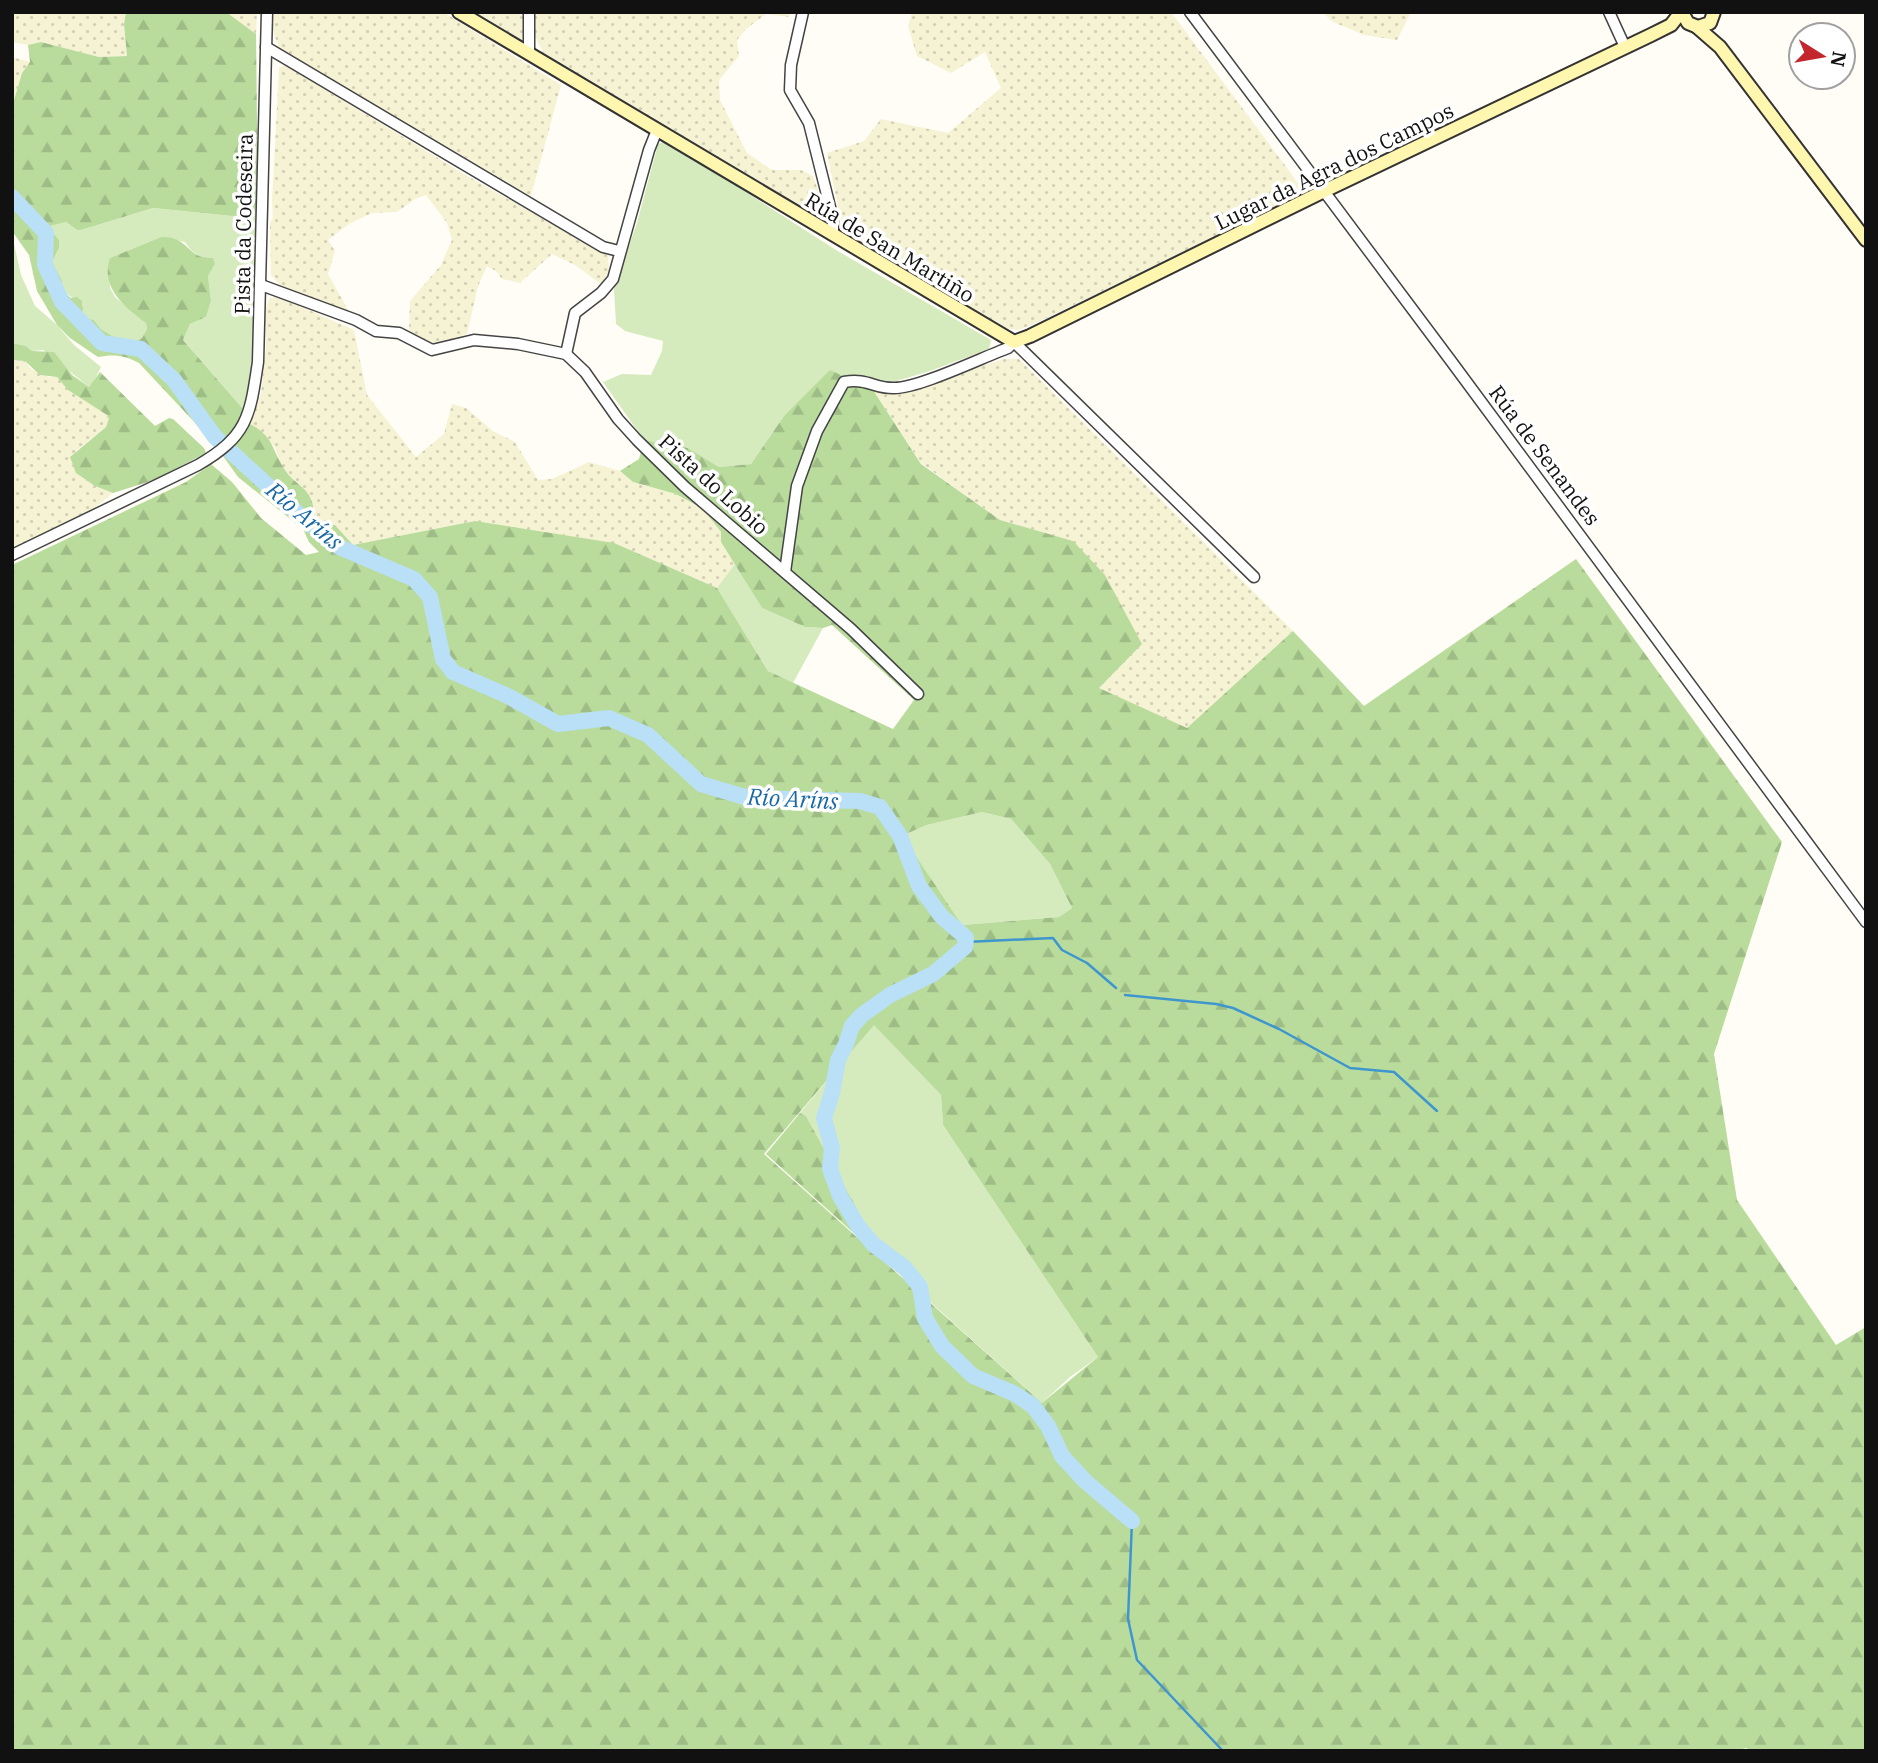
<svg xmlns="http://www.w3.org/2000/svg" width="1878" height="1763" font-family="'IBM Plex Serif',serif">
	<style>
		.farmland { fill: url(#farmland-dots) }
		.grass { fill: #d5ebbd }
		.forest { fill: url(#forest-firs); fill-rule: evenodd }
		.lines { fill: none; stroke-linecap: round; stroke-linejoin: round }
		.stream { stroke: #3f96cf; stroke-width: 2.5 }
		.river { stroke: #b9e0f7; stroke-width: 16 }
		.street-casing { stroke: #444; stroke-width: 13 }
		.secondary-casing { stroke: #333; stroke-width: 16 }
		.street { stroke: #fff; stroke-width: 10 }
		.secondary { stroke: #fff6b0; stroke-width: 12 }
		.labels { text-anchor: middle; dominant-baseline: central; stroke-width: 7; stroke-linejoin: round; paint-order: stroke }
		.street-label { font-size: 21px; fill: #111; stroke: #fff }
		.water-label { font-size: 23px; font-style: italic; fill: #1768a6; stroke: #fff }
	</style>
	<defs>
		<pattern id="farmland-dots" width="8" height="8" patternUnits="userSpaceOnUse" patternTransform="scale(1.75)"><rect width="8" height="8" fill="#f6f3d4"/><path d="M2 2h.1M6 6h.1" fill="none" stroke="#d2cfb5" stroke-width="1.8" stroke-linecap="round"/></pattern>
		<pattern id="forest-firs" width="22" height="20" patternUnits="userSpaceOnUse" patternTransform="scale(1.75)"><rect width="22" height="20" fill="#b9dc9c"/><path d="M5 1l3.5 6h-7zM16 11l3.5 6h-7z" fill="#9ebc85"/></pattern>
	</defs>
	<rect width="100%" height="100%" fill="#fffdf5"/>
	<g class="farmland">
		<path d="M 12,12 L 126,12 L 124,24 L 127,56 L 99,57 L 41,42 L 28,45 L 12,42 Z"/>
		<path d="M 226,12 L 257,12 L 256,34 L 226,13 Z"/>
		<path d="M 273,12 L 443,12 L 561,85 L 531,196 L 279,48 L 273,31 Z"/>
		<path d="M 468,12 L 527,12 L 525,39 L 521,42 L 515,41 Z"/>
		<path d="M 534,12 L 791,12 L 788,17 L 766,14 L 746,29 L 737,40 L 739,56 L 719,80 L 720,100 L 747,153 L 772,170 L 801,170 L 813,176 L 828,218 L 825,222 L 544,54 L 534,34 Z"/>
		<path d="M 912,12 L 1171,12 L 1298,183 L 1299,190 L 1293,199 L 1034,324 L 1018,330 L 1005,328 L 847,237 L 843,231 L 827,153 L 864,141 L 881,119 L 948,133 L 1001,88 L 985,52 L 951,73 L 917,56 L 908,26 Z"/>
		<path d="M 1323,12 L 1411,12 L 1397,40 L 1364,35 L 1331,21 Z"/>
		<path d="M 12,57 L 30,62 L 22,73 L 12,107 Z"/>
		<path d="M 285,65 L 464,174 L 608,256 L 609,270 L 601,284 L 575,265 L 552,254 L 520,283 L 502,279 L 496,271 L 487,266 L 478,286 L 467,334 L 436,344 L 422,341 L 409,330 L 410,301 L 441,265 L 452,240 L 447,223 L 426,195 L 415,199 L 397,212 L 372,213 L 349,224 L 328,240 L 335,251 L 328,274 L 351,315 L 280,285 L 271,275 L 270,223 L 273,217 L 272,201 L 279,68 Z"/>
		<path d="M 277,296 L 354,330 L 367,395 L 416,457 L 444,434 L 452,404 L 466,408 L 493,431 L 515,442 L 538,480 L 552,479 L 589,462 L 620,471 L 633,482 L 676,494 L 703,509 L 721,532 L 721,542 L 735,564 L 728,583 L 715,594 L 475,521 L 353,545 L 335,525 L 315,522 L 315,508 L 281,465 L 275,447 L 250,424 L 261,394 L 266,347 L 265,311 L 269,299 Z"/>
		<path d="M 1004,359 L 1019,359 L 1293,631 L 1187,729 L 1098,688 L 1073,541 L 1000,520 L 921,463 L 873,390 L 894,394 Z"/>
		<path d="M 12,360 L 25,361 L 31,369 L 49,377 L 57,377 L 69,390 L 107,415 L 109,418 L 106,427 L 76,451 L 95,486 L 113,493 L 93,509 L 12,549 Z"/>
	</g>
	<g class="grass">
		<path d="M 666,141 L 836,250 L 991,340 L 989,349 L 930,371 L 893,382 L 858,375 L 845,379 L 784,416 L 751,464 L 719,467 L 688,448 L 644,440 L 603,382 L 622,374 L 651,375 L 662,351 L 663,341 L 625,331 L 616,324 L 614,289 L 637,223 L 658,144 Z"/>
		<path d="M 153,208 L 232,216 L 258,214 L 253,359 L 244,410 L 183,340 L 190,324 L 206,317 L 211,301 L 208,276 L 215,264 C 203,259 192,254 185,242 L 161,237 L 110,258 L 110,288 L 115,297 L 146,323 L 147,329 L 142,338 L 135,341 L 119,340 L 101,329 L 94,320 L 80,316 L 83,304 L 63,292 L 62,280 L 52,262 L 59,248 L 59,240 L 51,230 L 50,226 L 66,222 L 77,230 L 81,230 Z"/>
		<path d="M 12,235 L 21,275 L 35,306 L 57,325 L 74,345 L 101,367 L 93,383 L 89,387 L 43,350 L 32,351 L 26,346 L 12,343 Z"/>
		<path d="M 735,564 L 762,608 L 805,627 L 823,628 L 793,683 L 768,671 L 717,588 Z"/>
		<path d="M 982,812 L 1011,819 L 1050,864 L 1072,908 L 1059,917 L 962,925 L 910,847 L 906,834 L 927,825 Z"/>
		<path d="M 874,1024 L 941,1095 L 943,1125 L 1098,1357 L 1070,1377 L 1042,1403 L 887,1263 L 806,1116 L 800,1113 Z"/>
	</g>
	<g class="forest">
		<path d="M 126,12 L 226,12 L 256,34 L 258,214 L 232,216 L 153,208 L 81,230 L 77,230 L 66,222 L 50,226 L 51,230 L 59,240 L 59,248 L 52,262 L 62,280 L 63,292 L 71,298 L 77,297 L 82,301 L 83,310 L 80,316 L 94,320 L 101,329 L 119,340 L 135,341 L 142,338 L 147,329 L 146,323 C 124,307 100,287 110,258 L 161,237 C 190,236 187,260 213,258 L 215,264 L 208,276 L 211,301 L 206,317 L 190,324 L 183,340 L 244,410 L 239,427 L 246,429 L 250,424 C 273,436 271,447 283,467 C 298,491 314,484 315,522 L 335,525 L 353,545 L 475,521 L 614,543 L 717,588 L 768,671 L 893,729 L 914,700 L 832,625 L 823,628 L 805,627 L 762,608 L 721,542 L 721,532 L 703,509 L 676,494 L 633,482 L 620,471 L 639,459 L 644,440 L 688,448 L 719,467 L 751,464 L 784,416 L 830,370 L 873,390 L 921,464 L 1000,520 L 1073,541 L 1105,575 L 1142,644 L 1099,688 L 1187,728 L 1293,631 L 1364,706 L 1576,559 L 1782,842 L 1714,1054 L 1737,1200 L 1836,1345 L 1866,1327 L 1866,1751 L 1751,1751 L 1746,1748 L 1735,1751 L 12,1751 L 12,565 L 186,482 L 211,464 L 232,482 L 261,518 L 306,555 L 319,552 L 309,542 L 303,529 L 238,477 L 213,442 L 139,363 C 125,355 113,354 98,357 L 70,338 L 57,325 L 37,291 L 29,255 L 12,231 L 12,107 L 22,73 L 30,62 L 28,45 L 41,42 L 99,57 L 127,56 L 124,24 ZM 982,812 L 1011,819 L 1050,864 L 1072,908 L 1059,917 L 962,925 L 910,847 L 906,834 L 927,825 ZM 874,1025 L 941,1095 L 943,1125 L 1098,1357 L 1042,1403 L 764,1154 Z"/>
		<path d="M 12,343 L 26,346 L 32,351 L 54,352 L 72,375 L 89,387 L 100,372 L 155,426 L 169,418 L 173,419 L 204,448 L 206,453 L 154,480 L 113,493 L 95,486 L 76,473 L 70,457 L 106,427 L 109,418 L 107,415 L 68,390 L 57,377 L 40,375 L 25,361 L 12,360 Z"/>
		<path d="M 800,1113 L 806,1116 L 887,1263 L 766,1154 Z"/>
	</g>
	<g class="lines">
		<g class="stream">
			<path d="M 966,942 L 1053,938 L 1062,950 L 1087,963 L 1116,988"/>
			<path d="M 1125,995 L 1216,1004 L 1233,1008 L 1279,1029 L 1350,1068 L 1394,1072 L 1437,1111"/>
			<path d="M 1132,1521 L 1128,1619 L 1137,1660 L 1223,1751"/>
		</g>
		<path class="river" d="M 12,197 L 46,233 L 45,265 L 62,302 L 102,343 L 141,349 L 174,380 L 215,437 L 304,519 L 339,547 L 414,579 L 430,597 L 443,659 L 453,672 L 508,696 L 558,724 L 609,718 L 648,735 L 701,784 L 748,798 L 860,801 L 880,807 L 900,836 L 919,886 L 942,917 L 963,935 L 966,938 L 965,947 L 933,974 L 890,995 L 862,1015 L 852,1026 L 846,1044 L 838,1060 L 832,1093 L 824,1118 L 832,1148 L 830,1169 L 840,1196 L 858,1226 L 873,1244 L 905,1268 L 920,1287 L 925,1318 L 942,1346 L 973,1376 L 1015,1394 L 1033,1406 L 1048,1426 L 1062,1456 L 1085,1481 L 1132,1521"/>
		<g class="street-casing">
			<g id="street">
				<path d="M 803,12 L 791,65 L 790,90 L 809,123 L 833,219 L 833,235"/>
				<path d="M 1190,12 L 1451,361 L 1866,922"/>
				<path d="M 1609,12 L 1625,47"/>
				<path d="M 266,47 L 603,247 L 619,251"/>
				<path d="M 529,53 L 529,12"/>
				<path d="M 261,285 L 356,320 L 376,331 L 399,333 L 432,350 L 474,340 L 518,344 L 566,354 L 585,372 L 618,419 L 637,440 L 685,487 L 851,629 L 918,694"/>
				<path d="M 566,354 L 575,313 L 601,293 L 613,279 L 649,150 L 657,130"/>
				<path d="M 12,555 L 198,465 C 248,436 250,416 258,362 L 267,12"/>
				<path d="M 785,572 L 797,486 L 817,431 L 844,382 C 868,378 873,388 893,388 C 917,389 981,358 1008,348 L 1014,342 L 1254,577"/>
			</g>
		</g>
		<g class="secondary-casing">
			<g id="secondary">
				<path d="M 459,12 L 1014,342 L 1030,336 L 1324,191 L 1651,35 L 1671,25 L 1681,12"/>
				<path d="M 1682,12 L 1688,23 L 1698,27 L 1710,23 L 1714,12"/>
				<path d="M 1697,27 L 1720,47 L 1866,240"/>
			</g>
		</g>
		<use href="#street" class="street"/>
		<use href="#secondary" class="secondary"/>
	</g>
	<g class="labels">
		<g class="street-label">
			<text transform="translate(1334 166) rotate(-26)">Lugar da Agra dos Campos</text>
			<text transform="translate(243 224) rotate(-89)">Pista da Codeseira</text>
			<text transform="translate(890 247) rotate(31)">Rúa de San Martiño</text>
			<text transform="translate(1545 455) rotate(53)">Rúa de Senandes</text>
			<text transform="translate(714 484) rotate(42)">Pista do Lobio</text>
		</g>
		<g class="water-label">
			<text transform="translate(305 515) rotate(40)">Río Aríns</text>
			<text transform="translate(793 798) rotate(3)">Río Aríns</text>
		</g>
	</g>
	<rect width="1878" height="1763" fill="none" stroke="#111111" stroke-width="28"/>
	<g transform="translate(1822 56) rotate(101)"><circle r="33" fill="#ffffff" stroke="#a0a0a0" stroke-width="2"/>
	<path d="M0-5L12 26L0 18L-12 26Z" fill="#c4262e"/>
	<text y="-10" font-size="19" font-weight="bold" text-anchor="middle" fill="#111111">N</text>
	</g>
</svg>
